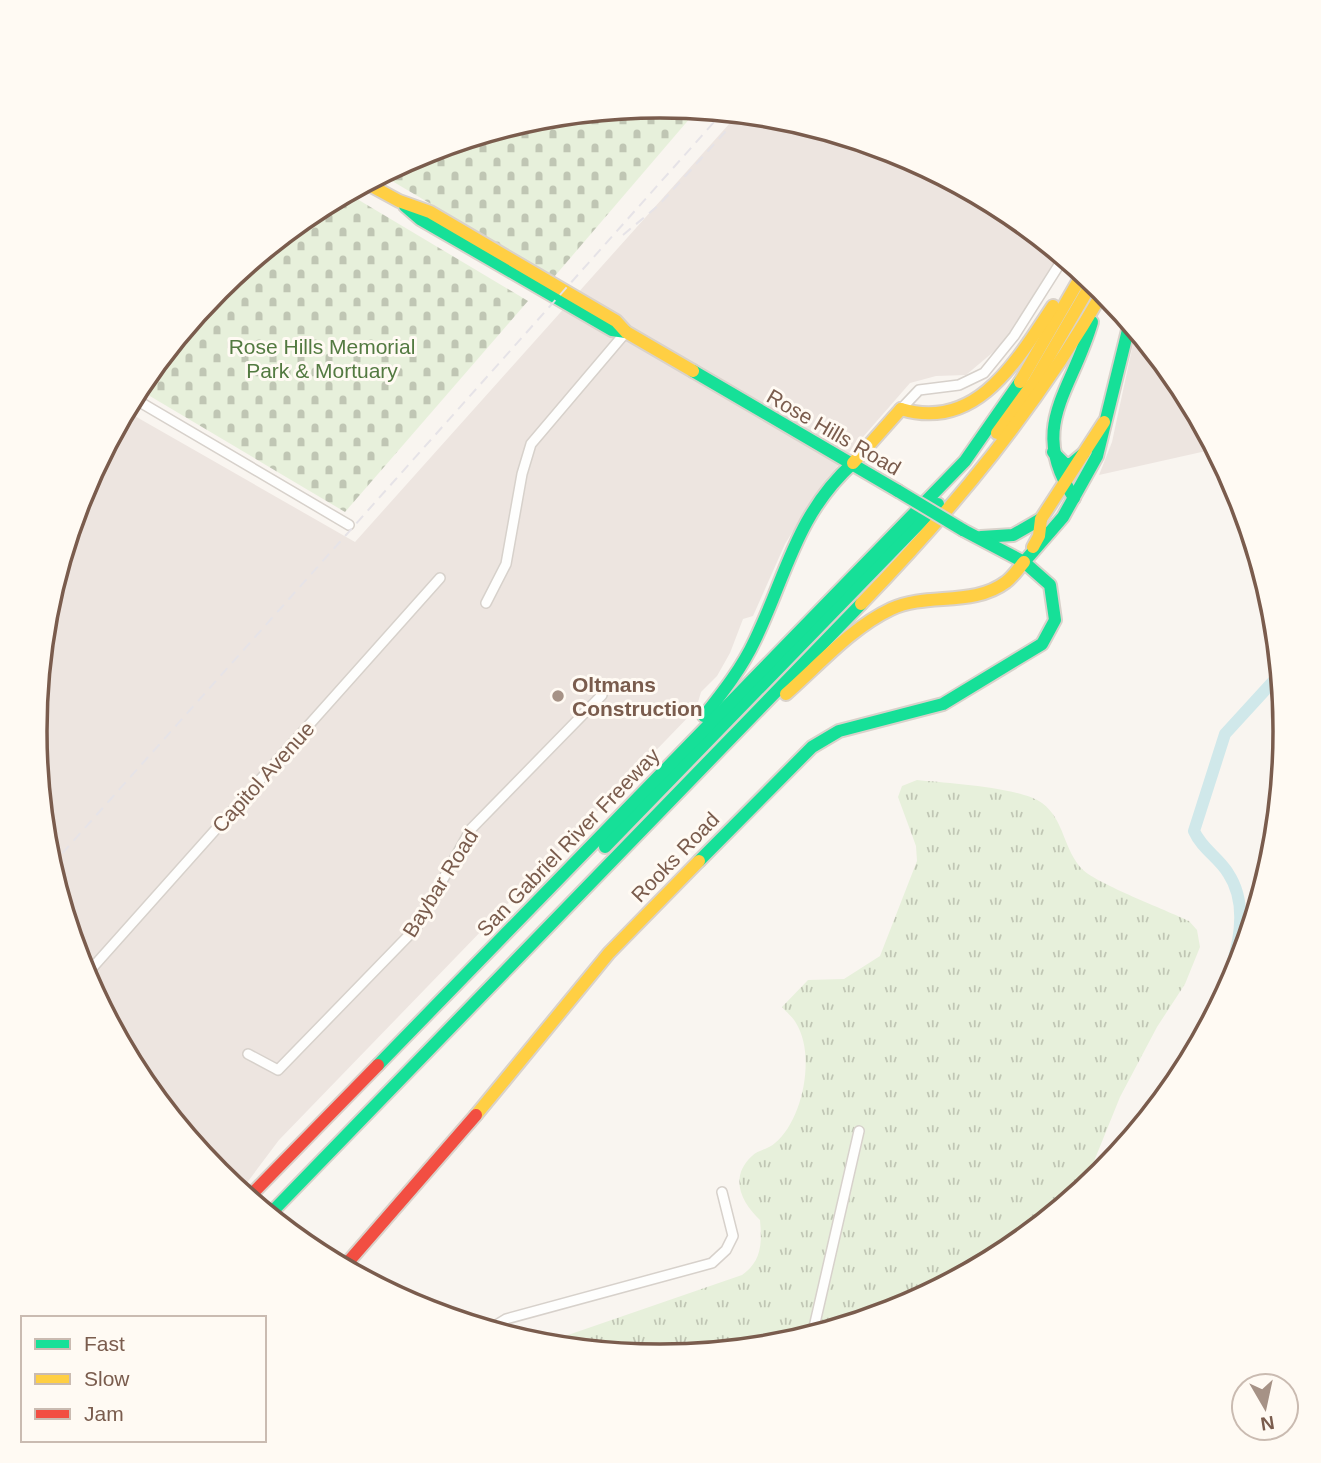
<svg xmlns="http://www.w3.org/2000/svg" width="1321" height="1463" font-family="Arial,sans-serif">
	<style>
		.industrial { fill: #ede5e0 }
		.grass { fill: url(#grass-tufts) }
		.cemetery { fill: url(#cemetery-stones) }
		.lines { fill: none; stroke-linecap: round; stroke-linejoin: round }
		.river { stroke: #d0e8ea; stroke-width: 12 }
		.street-casing { stroke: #d7d1cb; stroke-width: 12 }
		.fast-casing { stroke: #d9d2cb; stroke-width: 16 }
		.slow-casing { stroke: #d9d2cb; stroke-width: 16 }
		.jam-casing { stroke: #d9d2cb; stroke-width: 16 }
		.street { stroke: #fefefd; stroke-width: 9 }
		.fast { stroke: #16e098; stroke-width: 12 }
		.slow { stroke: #ffcf43; stroke-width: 12 }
		.jam { stroke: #f24e42; stroke-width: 12 }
		.rail { stroke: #e6e3e7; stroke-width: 2; stroke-dasharray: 10 7; stroke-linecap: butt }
		.fast-bridge-casing { stroke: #d9d2cb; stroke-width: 16; stroke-linecap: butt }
		.fast-bridge { stroke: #16e098; stroke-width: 12 }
		.poi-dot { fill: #a69286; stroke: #fffaf3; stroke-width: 2.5 }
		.labels { text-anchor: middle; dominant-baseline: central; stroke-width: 6; stroke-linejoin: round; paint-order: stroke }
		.park-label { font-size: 21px; fill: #537a41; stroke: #fffaf3 }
		.street-label { font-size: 21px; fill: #7a5c4d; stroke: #fffaf3 }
		.poi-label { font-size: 21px; font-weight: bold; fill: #7a5c4d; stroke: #fffaf3; text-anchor: start }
		.rim { fill: none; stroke: #7a5c4d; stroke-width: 3.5 }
	</style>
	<defs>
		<pattern id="grass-tufts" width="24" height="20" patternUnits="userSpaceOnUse" patternTransform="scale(1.75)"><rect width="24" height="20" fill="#e7f0db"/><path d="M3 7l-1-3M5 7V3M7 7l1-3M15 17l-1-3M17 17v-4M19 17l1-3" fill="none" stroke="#c0c6b4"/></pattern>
		<pattern id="cemetery-stones" width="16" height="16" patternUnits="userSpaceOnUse" patternTransform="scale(1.75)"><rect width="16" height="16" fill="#e7f0db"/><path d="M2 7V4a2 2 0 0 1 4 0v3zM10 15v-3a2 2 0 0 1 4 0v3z" fill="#c0c6b4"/></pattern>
	</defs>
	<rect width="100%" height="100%" fill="#f9f5f0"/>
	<g class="industrial">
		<path d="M 738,114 L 783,118 L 900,154 L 1008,212 L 1059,254 L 1004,343 L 966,375 L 936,376 L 910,383 L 823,483 L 785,544 L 753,616 L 743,619 L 730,653 L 717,676 L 701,692 L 696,709 L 279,1140 L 240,1192 L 218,1173 L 140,1079 L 82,970 L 47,853 L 35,731 L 47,609 L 83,492 L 126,411 L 355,542 Z"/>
		<path d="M 1136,330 L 1181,384 L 1215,449 L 1099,475 L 1112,442 Z"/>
	</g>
	<path class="grass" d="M 917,780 C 945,783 1021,787 1042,803 C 1065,820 1063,850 1083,870 C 1098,884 1166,910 1189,921 L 1197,930 L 1200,947 L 1185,984 L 1157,1027 L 1120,1097 L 1082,1191 L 1008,1252 L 899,1310 L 782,1345 L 660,1357 L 539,1345 L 742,1275 C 762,1261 762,1243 760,1220 C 741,1202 729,1177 752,1156 C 758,1150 769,1149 775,1143 C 803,1120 816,1055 796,1023 C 793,1017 786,1012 782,1007 L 808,980 L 844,979 L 880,956 L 917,861 L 916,846 L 898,797 L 902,786 Z"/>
	<g class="cemetery">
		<path d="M 661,106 L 697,110 L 554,277 L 382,175 L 422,153 L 539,118 Z"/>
		<path d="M 347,193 L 528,301 L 345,512 L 138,389 L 218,289 L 313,211 Z"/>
	</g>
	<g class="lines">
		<path class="river" d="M 1172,1089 C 1200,1034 1268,933 1228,873 C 1218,857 1202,849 1194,831 L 1225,734 L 1280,674"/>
		<g class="street-casing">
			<g id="street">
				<path d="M 133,398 L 349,525"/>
				<path d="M 901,409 L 919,390 L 959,385 L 984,373 L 1014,336 L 1064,257"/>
				<path d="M 486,603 L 506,564 L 522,474 L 531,444 L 626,332"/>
				<path d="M 85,976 L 440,578"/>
				<path d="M 248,1054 L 278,1070 L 416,928 L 471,829 L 602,695"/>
				<path d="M 488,1330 L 506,1319 L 712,1263 L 726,1250 L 733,1236 L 722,1192"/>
				<path d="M 812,1336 L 859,1131"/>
			</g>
		</g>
		<g class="fast-casing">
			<g id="fast">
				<path d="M 405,206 L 420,219 L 612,330 L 626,332"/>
				<path d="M 693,371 L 898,491"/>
				<path d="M 1053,452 L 1065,464 L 1071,464 L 1083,454"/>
				<path d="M 1074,498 C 1027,426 1072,392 1092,322"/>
				<path d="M 981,537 L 1013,535 L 1041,519"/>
				<path d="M 1024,562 L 1063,517 L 1097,456 L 1130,322"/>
				<path d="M 704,716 C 723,692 742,668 755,640 C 787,574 796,515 853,463"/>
				<path d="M 605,847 L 938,504"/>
				<path d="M 699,861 L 812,747 L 839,731 L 943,704 L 1042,644 L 1055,620 L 1050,585 L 1024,562 L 963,530"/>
				<path d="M 378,1065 L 965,461 L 1020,382"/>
				<path d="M 269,1215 L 861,604"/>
			</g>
		</g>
		<g class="slow-casing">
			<g id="slow">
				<path d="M 366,183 L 399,201 L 430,212 L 616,321 L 626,332 L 693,371"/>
				<path d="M 1020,382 L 1083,273"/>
				<path d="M 901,409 C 977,432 1017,360 1053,306"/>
				<path d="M 997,433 L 1034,382 L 1093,281"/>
				<path d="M 853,463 L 901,409"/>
				<path d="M 1033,547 L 1039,536 L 1041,519 L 1104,422"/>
				<path d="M 861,604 C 955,507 1037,407 1104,290"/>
				<path d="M 786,694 C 819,665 851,628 891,609 C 927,592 973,607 1006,582 C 1013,577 1018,569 1024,562"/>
				<path d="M 476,1115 L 609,953 L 699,861"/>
			</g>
		</g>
		<g class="jam-casing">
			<g id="jam">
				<path d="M 248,1198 L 378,1065"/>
				<path d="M 343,1268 L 476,1115"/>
			</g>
		</g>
		<use href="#street" class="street"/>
		<use href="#fast" class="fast"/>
		<use href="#slow" class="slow"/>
		<use href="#jam" class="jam"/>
		<g class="rail">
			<path d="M 623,235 L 659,205 L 726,131"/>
			<path d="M 51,866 L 723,112"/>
		</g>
		<g class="fast-bridge-casing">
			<path id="fast-bridge" d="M 898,491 L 963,530"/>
		</g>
		<use href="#fast-bridge" class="fast-bridge"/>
	</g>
	<circle class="poi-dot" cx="558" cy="696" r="7"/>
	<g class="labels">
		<g class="park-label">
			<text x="322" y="346">Rose Hills Memorial<tspan x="322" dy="24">Park &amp; Mortuary</tspan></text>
		</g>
		<g class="street-label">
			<text transform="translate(834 432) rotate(30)">Rose Hills Road</text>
			<text transform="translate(263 777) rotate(-48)">Capitol Avenue</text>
			<text transform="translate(568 842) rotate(-46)">San Gabriel River Freeway</text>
			<text transform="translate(675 857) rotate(-46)">Rooks Road</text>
			<text transform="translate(440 883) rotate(-58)">Baybar Road</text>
		</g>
		<g class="poi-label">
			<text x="572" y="684">Oltmans<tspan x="572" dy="24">Construction</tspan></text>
		</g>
	</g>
	<path d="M0 0H1321V1463H0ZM47 731a613 613 0 1 1 1226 0a613 613 0 1 1-1226 0Z" fill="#fffaf3" fill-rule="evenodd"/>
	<path class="rim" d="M47 731a613 613 0 1 1 1226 0a613 613 0 1 1-1226 0Z"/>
	<rect x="21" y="1316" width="245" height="126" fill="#fffaf3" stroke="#cabbb1" stroke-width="2"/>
	<rect x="35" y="1339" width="35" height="10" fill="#16e098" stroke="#cabbb1" stroke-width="2"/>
	<text x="84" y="1351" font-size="21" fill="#7a5c4d">Fast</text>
	<rect x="35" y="1374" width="35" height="10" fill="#ffcf43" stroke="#cabbb1" stroke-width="2"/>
	<text x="84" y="1386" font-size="21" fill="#7a5c4d">Slow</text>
	<rect x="35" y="1409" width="35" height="10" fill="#f24e42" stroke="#cabbb1" stroke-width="2"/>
	<text x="84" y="1421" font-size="21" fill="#7a5c4d">Jam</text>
	<g transform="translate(1265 1407) rotate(171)"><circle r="33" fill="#fffaf3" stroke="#cabbb1" stroke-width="2"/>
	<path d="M0-5L12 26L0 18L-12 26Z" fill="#a69286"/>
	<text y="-10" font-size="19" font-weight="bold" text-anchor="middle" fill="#7a5c4d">N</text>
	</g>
</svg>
